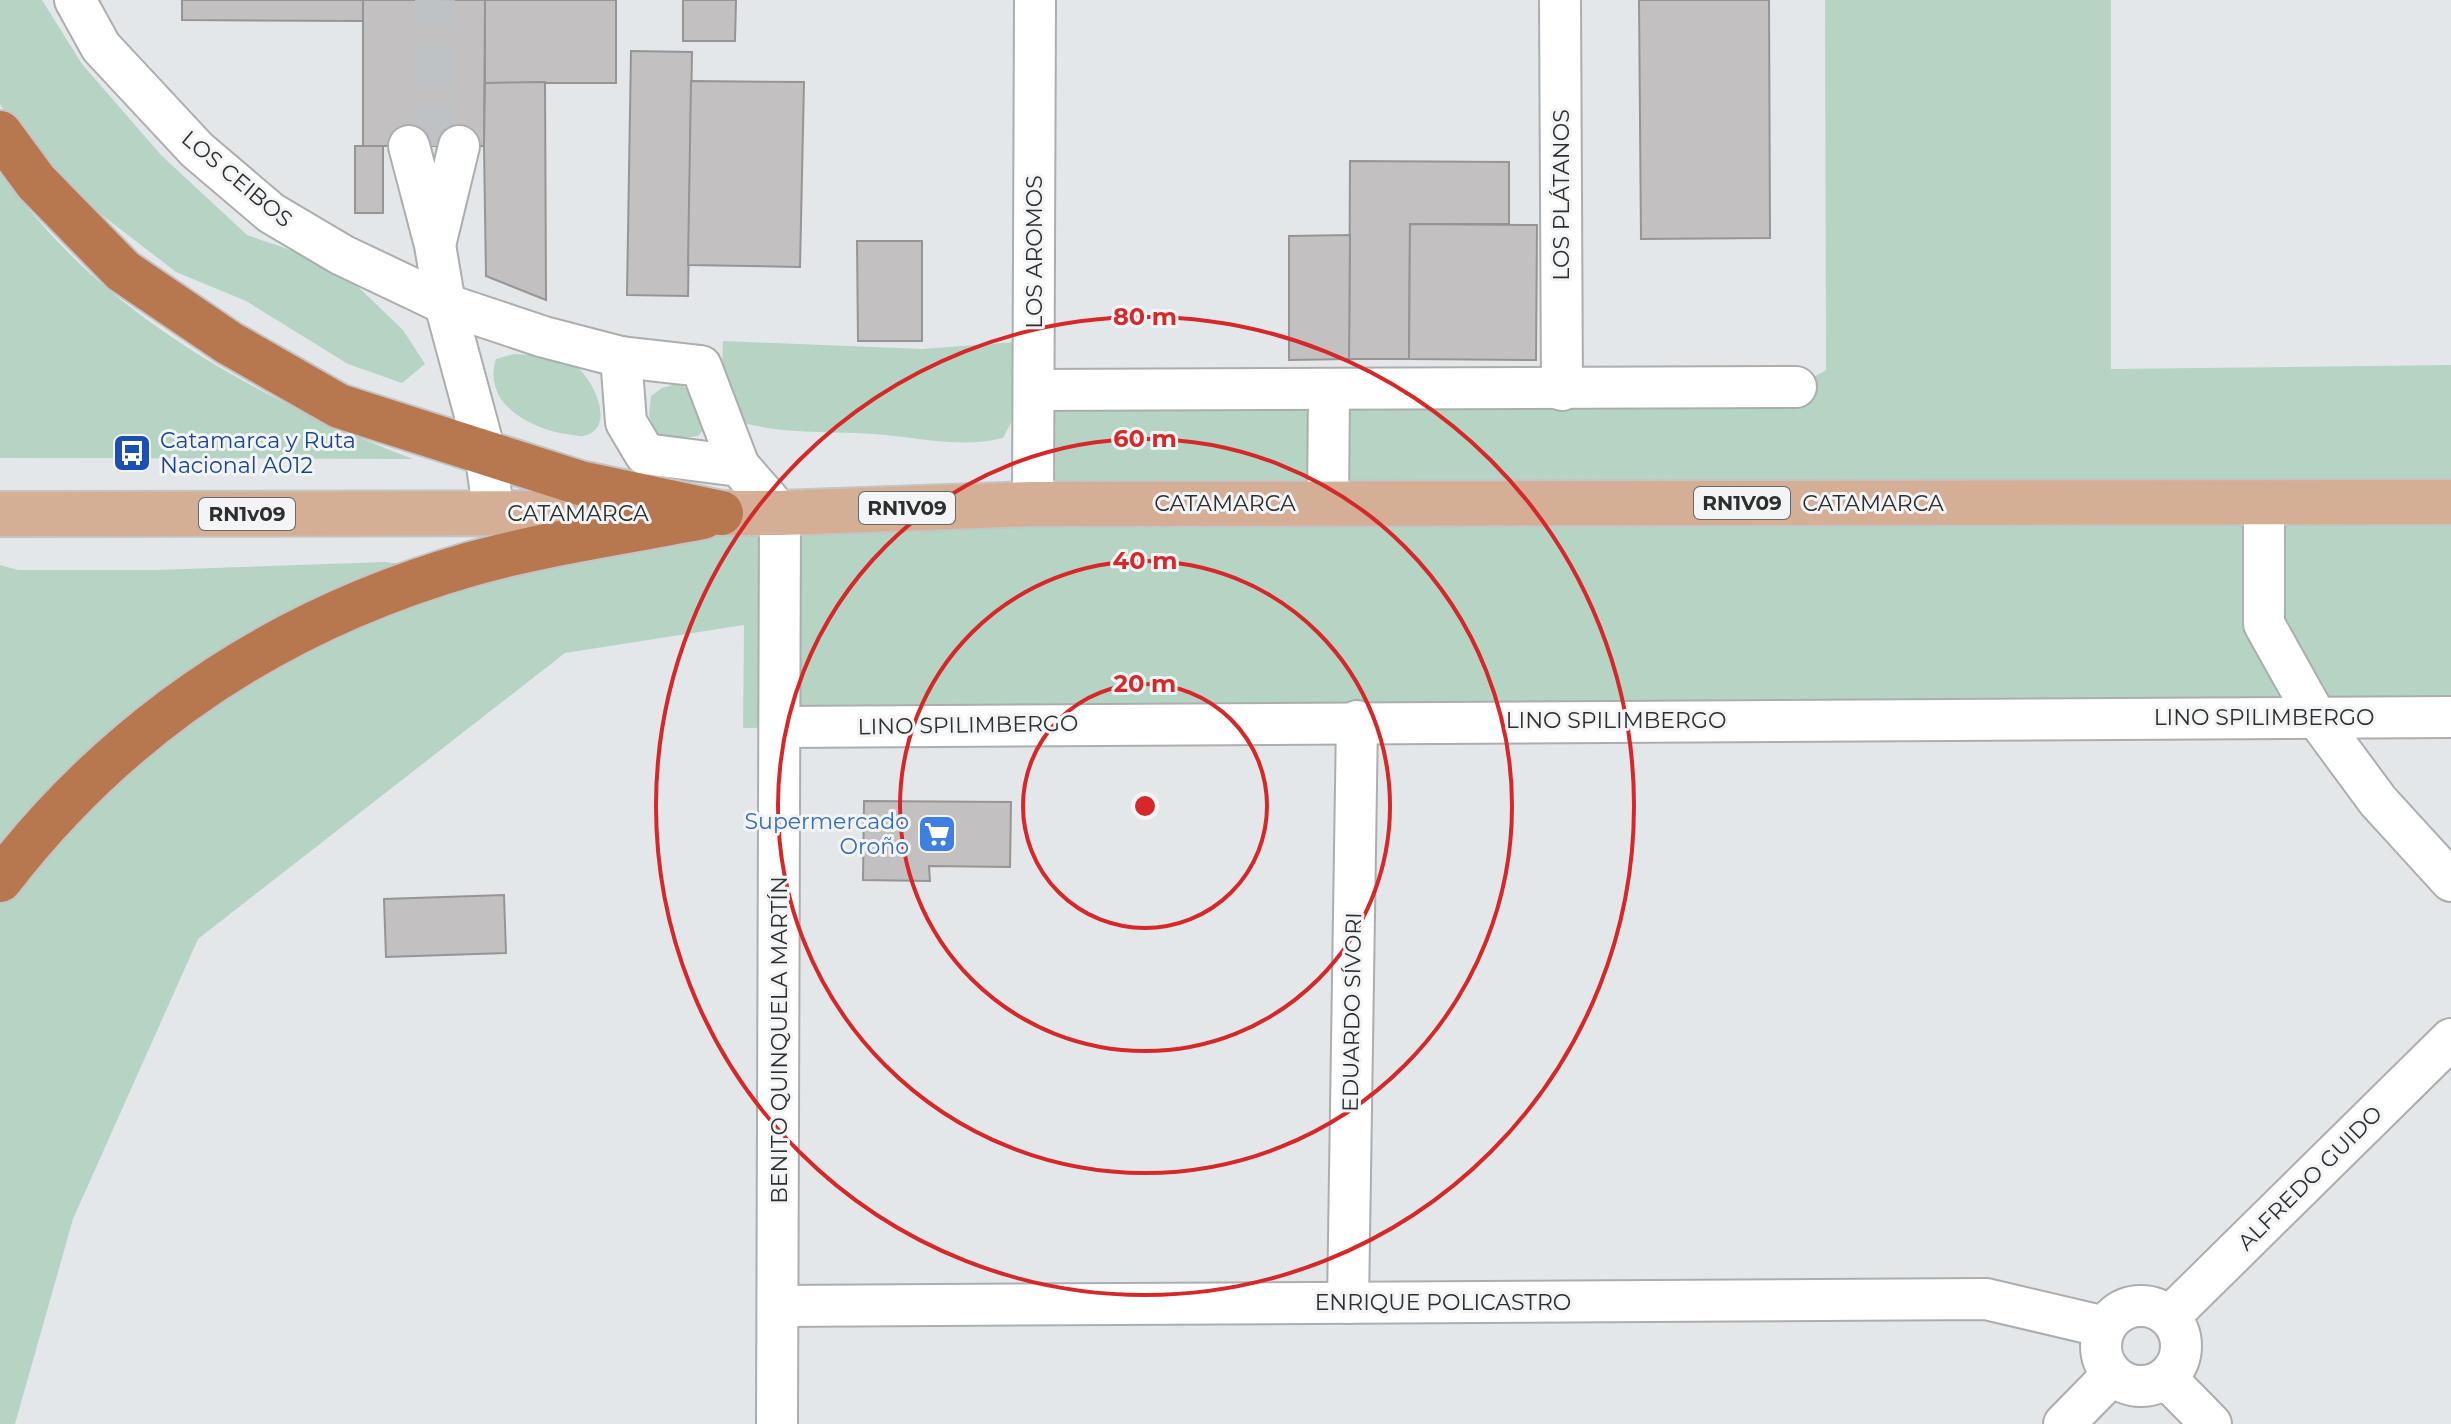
<svg xmlns="http://www.w3.org/2000/svg" width="2451" height="1424" font-family="Montserrat,sans-serif">
	<style>
		.green { fill: #b6d4c3 }
		.building { fill: #c3c0c1; stroke: #969495; stroke-width: 2 }
		.lines { fill: none; stroke-linecap: round; stroke-linejoin: round }
		.minor-tunnel { stroke: #bfc2c4; stroke-width: 40; stroke-dasharray: 40 20; stroke-linecap: butt }
		.minor-casing { stroke: #abadaf; stroke-width: 44 }
		.major-casing { stroke: #c4c4c4; stroke-width: 48 }
		.highway-casing { stroke: #c4c4c4; stroke-width: 48 }
		.minor { stroke: #fff; stroke-width: 40 }
		.major { stroke: #d4ae95; stroke-width: 44 }
		.highway { stroke: #b7784f; stroke-width: 44 }
		.ring { fill: none; stroke: #d62828; stroke-width: 4 }
		.labels { text-anchor: middle; dominant-baseline: central; stroke-width: 6; stroke-linejoin: round; paint-order: stroke }
		.shield { fill: #f2f4f6; stroke: #68696a; stroke-width: 2 }
		.shield-label { font-size: 20px; font-weight: bold; fill: #2d2e2e }
		.street-label { font-size: 22px; fill: #2d2e2e; stroke: #f2f4f6 }
		.transit-label { font-size: 22px; fill: #164399; stroke: #f2f4f6; text-anchor: start }
		.shop-label { font-size: 22px; fill: #366cbe; stroke: #f2f4f6; text-anchor: end }
		.centre { fill: #d62828; stroke: #f2f4f6; stroke-width: 4 }
		.ring-label { font-size: 24px; text-anchor: middle; font-weight: bold; fill: #d62828; stroke: #f2f4f6; stroke-width: 6; stroke-linejoin: round; paint-order: stroke }
	</style>
	<rect width="100%" height="100%" fill="#e4e7e9"/>
	<g class="green">
		<path d="M 0,0 L 42,0 L 82,64 L 161,155 L 247,235 L 311,257 L 351,280 L 403,330 L 425,364 L 402,383 L 348,364 L 246,301 L 176,272 L 98,212 L 30,149 L 0,104 Z"/>
		<path d="M 1825,0 L 2111,0 L 2111,369 L 2451,365 L 2451,717 L 743,728 L 744,625 L 565,653 L 198,939 L 73,1219 L 15,1424 L 0,1424 L 0,880 L 228,668 L 575,542 L 1033,504 L 1034,390 L 1796,387 L 1826,370 Z"/>
		<path d="M 0,170 C 96,313 257,398 413,459 L 0,458 Z"/>
		<path d="M 723,341 L 922,349 L 1016,342 L 1015,415 L 1003,438 C 961,449 917,437 874,434 C 829,431 781,435 738,421 L 722,368 Z"/>
		<path d="M 514,354 C 535,356 562,354 579,369 C 594,382 617,429 583,436 C 579,437 570,434 565,434 C 529,428 482,403 496,359 Z"/>
		<path d="M 679,383 L 695,395 L 705,428 L 698,436 L 675,439 L 656,433 L 649,415 L 651,396 L 662,388 Z"/>
		<path d="M 385,562 L 414,565 L 284,618 L 159,692 L 40,801 L 0,851 L 0,565 L 18,570 L 156,570 Z"/>
	</g>
	<g class="building">
		<path d="M 182,0 L 363,0 L 363,21 L 182,20 Z"/>
		<path d="M 363,0 L 485,0 L 484,146 L 363,146 Z"/>
		<rect x="485" y="0" width="131" height="83"/>
		<path d="M 683,0 L 736,0 L 735,41 L 683,41 Z"/>
		<path d="M 1639,0 L 1769,0 L 1770,238 L 1641,239 Z"/>
		<path d="M 631,51 L 692,52 L 688,296 L 627,295 Z"/>
		<path d="M 691,81 L 804,82 L 800,267 L 688,265 Z"/>
		<path d="M 545,82 L 546,300 L 486,276 L 484,146 L 485,83 Z"/>
		<rect x="355" y="146" width="28" height="67"/>
		<path d="M 1350,161 L 1509,162 L 1509,224 L 1410,224 L 1409,359 L 1349,359 Z"/>
		<path d="M 1410,224 L 1537,225 L 1536,360 L 1409,359 Z"/>
		<path d="M 1350,235 L 1349,359 L 1289,360 L 1289,236 Z"/>
		<path d="M 857,241 L 922,241 L 922,341 L 858,341 Z"/>
		<path d="M 864,801 L 1011,802 L 1010,867 L 929,866 L 930,881 L 863,880 Z"/>
		<path d="M 504,895 L 506,953 L 386,957 L 384,899 Z"/>
	</g>
	<g class="lines">
		<path class="minor-tunnel" d="M 434,146 L 435,0"/>
		<g class="minor-casing">
			<g id="minor">
				<path d="M 75,0 L 101,47 L 197,150 L 271,213 L 342,255 L 445,304 L 544,337 L 621,357 L 701,366 L 739,466"/>
				<path d="M 1560,0 L 1562,390"/>
				<path d="M 409,146 L 435,245 L 445,304 L 485,452 L 494,514"/>
				<path d="M 436,241 L 459,146"/>
				<path d="M 621,357 L 626,422 L 645,454 L 739,466 L 780,513 L 777,1424"/>
				<path d="M 1034,390 L 1796,387"/>
				<path d="M 1328,503 L 1329,390"/>
				<path d="M 2264,503 L 2264,624 L 2316,717 L 2378,801 L 2451,881"/>
				<path d="M 1033,504 L 1035,0"/>
				<path d="M 781,727 L 2451,717"/>
				<path d="M 1348,1303 L 1357,721"/>
				<circle cx="2141" cy="1346" r="40"/>
				<path d="M 778,1306 L 1986,1299 L 2105,1327"/>
				<path d="M 2169,1317 L 2451,1039"/>
				<path d="M 2166,1378 L 2211,1424"/>
				<path d="M 2064,1424 L 2112,1375"/>
			</g>
		</g>
		<g class="major-casing">
			<path id="major" d="M 0,514 L 780,513 L 1033,504 L 2451,502"/>
		</g>
		<g class="highway-casing">
			<g id="highway">
				<path d="M 0,133 L 36,182 L 123,271 L 229,343 L 339,406 L 580,483 L 721,513"/>
				<path d="M 0,880 C 122,722 279,619 471,564 C 546,543 626,532 703,517"/>
			</g>
		</g>
		<use href="#minor" class="minor"/>
		<use href="#major" class="major"/>
		<use href="#highway" class="highway"/>
	</g>
	<g class="ring">
		<circle cx="1145" cy="806" r="122"/>
		<circle cx="1145" cy="806" r="245"/>
		<circle cx="1145" cy="806" r="367"/>
		<circle cx="1145" cy="806" r="489"/>
	</g>
	<defs>
		<g id="bus-square" transform="scale(2)"><rect x="-9" y="-9" width="18" height="18" rx="4" fill="#1a4fb4" stroke="#f2f4f6"/><path d="M-5-6H5V4H4V6H2V4H-2V6H-4V4H-5ZM-3.5-4V0h7V-4ZM-3.5 1.2v1.5H-2V1.2ZM2 1.2v1.5H3.5V1.2Z" fill="#fff"/></g>
		<g id="supermarket-square" transform="scale(2)"><rect x="-9" y="-9" width="18" height="18" rx="4" fill="#3f7fe0" stroke="#f2f4f6"/><path d="M-6-5.5h2.5l.6 2H6L4.5 2H-2.5L-4.4-4H-6ZM-1.5 3.2a1.3 1.3 0 1 0 .1 0ZM3 3.2a1.3 1.3 0 1 0 .1 0Z" fill="#fff"/></g>
	</defs>
	<g fill-rule="evenodd">
		<use href="#bus-square" x="132" y="453"/>
		<use href="#supermarket-square" x="937" y="834"/>
	</g>
	<g class="labels">
		<g class="shield">
			<rect x="1694" y="487" width="96" height="32" rx="6"/>
			<rect x="859" y="492" width="96" height="32" rx="6"/>
			<rect x="199" y="498" width="96" height="32" rx="6"/>
		</g>
		<g class="shield-label">
			<text x="1742" y="503">RN1V09</text>
			<text x="907" y="508">RN1V09</text>
			<text x="247" y="514">RN1v09</text>
		</g>
		<g class="street-label">
			<text transform="translate(237 179) rotate(40)">LOS CEIBOS</text>
			<text transform="translate(1561 195) rotate(-90)">LOS PLÁTANOS</text>
			<text transform="translate(1034 252) rotate(-90)">LOS AROMOS</text>
			<text x="1225" y="503">CATAMARCA</text>
			<text x="1873" y="503">CATAMARCA</text>
			<text x="578" y="513">CATAMARCA</text>
			<text x="2264" y="717">LINO SPILIMBERGO</text>
			<text x="1616" y="720">LINO SPILIMBERGO</text>
			<text transform="translate(968 725) rotate(-1)">LINO SPILIMBERGO</text>
			<text transform="translate(1352 1012) rotate(-89)">EDUARDO SÍVORI</text>
			<text transform="translate(779 1040) rotate(-90)">BENITO QUINQUELA MARTÍN</text>
			<text transform="translate(2310 1178) rotate(-45)">ALFREDO GUIDO</text>
			<text x="1443" y="1302">ENRIQUE POLICASTRO</text>
		</g>
		<g class="transit-label">
			<text x="160" y="440">Catamarca y Ruta<tspan x="160" dy="25">Nacional A012</tspan></text>
		</g>
		<g class="shop-label">
			<text x="909" y="821">Supermercado<tspan x="909" dy="25">Oroño</tspan></text>
		</g>
	</g>
	<circle cx="1145" cy="806" r="12" class="centre"/>
	<g class="ring-label">
		<text x="1145" y="325">80 m</text>
		<text x="1145" y="447">60 m</text>
		<text x="1145" y="569">40 m</text>
		<text x="1145" y="692">20 m</text>
	</g>
</svg>
